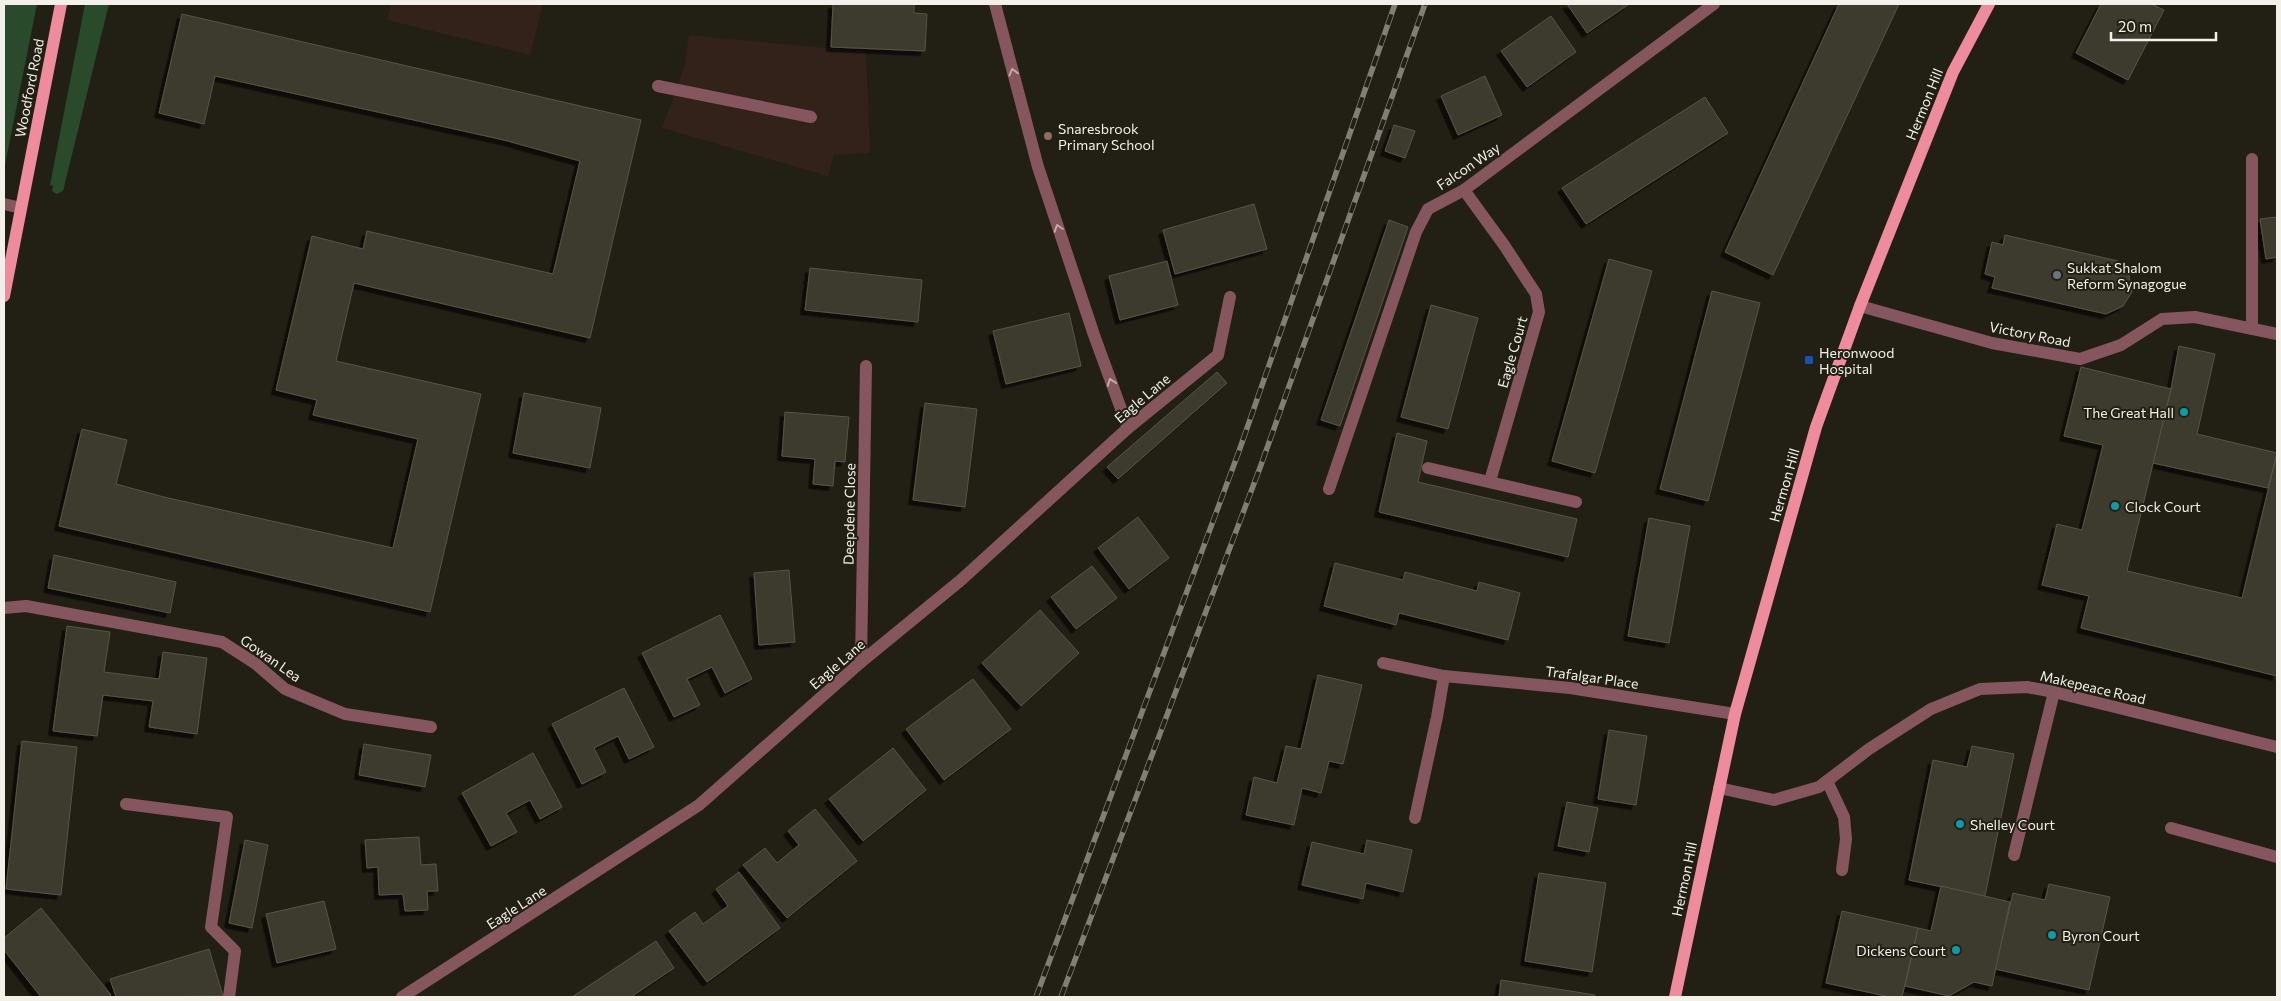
<svg xmlns="http://www.w3.org/2000/svg" width="2281" height="1001" font-family="Commissioner,sans-serif">
	<style>
		.industrial { fill: #33221a }
		.green { fill: #294b2b }
		.building { fill: #3d3a2d; stroke: #575447; filter: url(#shadow) }
		.lines { fill: none; stroke-linecap: round; stroke-linejoin: round }
		.minor { stroke: #86565e; stroke-width: 12 }
		.major { stroke: #ee8b9c; stroke-width: 12 }
		.rail-casing { stroke: #817f75; stroke-width: 5.5 }
		.rail { stroke: #221f14; stroke-width: 4; stroke-dasharray: 11; stroke-linecap: butt }
		.oneway { stroke: #c1abaa }
		.education-dot { fill: #8d6e63; stroke: #221f14; stroke-width: 2 }
		.worship-dot { fill: #6b7280; stroke: #221f14; stroke-width: 2 }
		.transit-dot { fill: #1a4fb4; stroke: #221f14; stroke-width: 2 }
		.culture-dot { fill: #0f9aa8; stroke: #221f14; stroke-width: 2 }
		.labels { text-anchor: middle; dominant-baseline: central; stroke-width: 4; stroke-linejoin: round; paint-order: stroke }
		.street-label { font-size: 14px; fill: #f2f0e8; stroke: #221f14 }
		.poi-label { font-size: 14px; fill: #f2f0e8; stroke: #221f14; text-anchor: start }
	</style>
	<defs>
		<filter id="shadow"><feDropShadow dx="-4.5" dy="4.5" stdDeviation="0" flood-color="#0009"/></filter>
	</defs>
	<rect width="100%" height="100%" fill="#221f14"/>
	<g class="industrial">
		<path d="M 391,4 L 543,4 L 530,55 L 387,20 Z"/>
		<path d="M 689,35 L 866,52 L 870,153 L 834,155 L 828,176 L 662,128 L 684,68 Z"/>
	</g>
	<g class="green">
		<path d="M 4,4 L 37,4 L 4,170 Z"/>
		<path d="M 85,4 L 109,4 L 63,191 L 57,194 L 52,191 L 53,186 L 50,185 Z"/>
	</g>
	<g class="building">
		<path d="M 833,4 L 914,4 L 914,13 L 927,14 L 925,51 L 831,47 Z"/>
		<path d="M 1567,4 L 1629,4 L 1587,33 Z"/>
		<path d="M 1839,4 L 1899,4 L 1773,275 L 1725,252 Z"/>
		<path d="M 2101,4 L 2151,4 L 2164,10 L 2128,80 L 2076,53 Z"/>
		<path d="M 182,14 L 641,120 L 590,338 L 354,283 L 336,361 L 481,394 L 430,612 L 59,526 L 82,429 L 127,440 L 116,484 L 164,497 L 393,548 L 418,439 L 313,415 L 317,400 L 276,390 L 312,236 L 363,249 L 367,231 L 553,274 L 580,161 L 504,140 L 215,76 L 204,124 L 159,113 Z"/>
		<path d="M 1551,16 L 1576,52 L 1527,87 L 1501,51 Z"/>
		<path d="M 1485,76 L 1502,115 L 1458,135 L 1441,96 Z"/>
		<path d="M 1705,97 L 1728,133 L 1586,224 L 1562,188 Z"/>
		<path d="M 1394,125 L 1415,131 L 1405,158 L 1385,151 Z"/>
		<path d="M 1254,204 L 1267,249 L 1175,274 L 1163,230 Z"/>
		<path d="M 2277,217 L 2277,257 L 2266,259 L 2260,219 Z"/>
		<path d="M 1389,220 L 1408,227 L 1340,426 L 1321,420 Z"/>
		<path d="M 2005,235 L 2118,261 L 2129,275 L 2132,292 L 2123,306 L 2106,314 L 1992,288 L 1995,277 L 1985,274 L 1992,242 L 2003,245 Z"/>
		<path d="M 1609,259 L 1652,271 L 1595,473 L 1552,461 Z"/>
		<path d="M 1167,261 L 1178,305 L 1120,320 L 1109,276 Z"/>
		<path d="M 810,268 L 922,280 L 918,322 L 805,310 Z"/>
		<path d="M 1712,291 L 1760,303 L 1708,501 L 1660,489 Z"/>
		<path d="M 1431,305 L 1478,318 L 1448,429 L 1401,417 Z"/>
		<path d="M 1069,313 L 1081,366 L 1006,384 L 993,331 Z"/>
		<path d="M 2179,346 L 2215,354 L 2197,434 L 2277,453 L 2268,488 L 2153,463 L 2171,389 Z"/>
		<path d="M 2081,367 L 2171,389 L 2127,571 L 2242,598 L 2277,453 L 2277,676 L 2081,628 L 2089,596 L 2042,585 L 2057,524 L 2082,530 L 2103,445 L 2064,436 Z"/>
		<path d="M 1217,372 L 1227,383 L 1118,479 L 1107,467 Z"/>
		<path d="M 524,393 L 601,408 L 590,468 L 513,453 Z"/>
		<path d="M 925,403 L 977,409 L 965,507 L 913,500 Z"/>
		<path d="M 785,412 L 849,417 L 845,462 L 835,461 L 833,486 L 813,484 L 815,459 L 782,456 Z"/>
		<path d="M 1397,433 L 1427,441 L 1418,482 L 1577,519 L 1568,557 L 1379,512 Z"/>
		<path d="M 1138,517 L 1169,558 L 1129,589 L 1098,548 Z"/>
		<path d="M 1649,518 L 1690,526 L 1669,643 L 1628,636 Z"/>
		<path d="M 54,555 L 176,582 L 170,613 L 48,588 Z"/>
		<path d="M 1335,563 L 1403,580 L 1405,572 L 1477,591 L 1479,582 L 1520,593 L 1508,640 L 1399,613 L 1396,625 L 1324,606 Z"/>
		<path d="M 1092,566 L 1117,598 L 1076,629 L 1051,597 Z"/>
		<path d="M 789,570 L 795,642 L 759,645 L 754,573 Z"/>
		<path d="M 1040,610 L 1079,653 L 1021,706 L 982,663 Z"/>
		<path d="M 720,615 L 752,679 L 725,693 L 712,667 L 687,679 L 700,705 L 674,717 L 642,653 Z"/>
		<path d="M 67,626 L 110,632 L 104,672 L 159,679 L 163,652 L 207,658 L 197,734 L 149,727 L 153,701 L 103,695 L 97,736 L 53,731 Z"/>
		<path d="M 1318,675 L 1362,685 L 1343,764 L 1329,761 L 1321,793 L 1302,788 L 1294,825 L 1246,815 L 1254,777 L 1277,783 L 1286,746 L 1301,749 Z"/>
		<path d="M 973,679 L 1011,729 L 944,780 L 906,729 Z"/>
		<path d="M 624,688 L 654,747 L 629,759 L 618,736 L 594,748 L 606,772 L 582,784 L 552,724 Z"/>
		<path d="M 1609,730 L 1647,736 L 1636,805 L 1598,799 Z"/>
		<path d="M 22,741 L 77,747 L 61,895 L 6,889 Z"/>
		<path d="M 364,744 L 431,755 L 425,787 L 359,775 Z"/>
		<path d="M 1972,746 L 2014,754 L 1985,896 L 1909,880 L 1933,760 L 1967,767 Z"/>
		<path d="M 893,748 L 926,790 L 863,841 L 829,799 Z"/>
		<path d="M 533,753 L 562,807 L 540,819 L 530,800 L 506,813 L 517,832 L 491,846 L 462,793 Z"/>
		<path d="M 1567,802 L 1598,808 L 1589,852 L 1558,846 Z"/>
		<path d="M 815,809 L 857,861 L 787,918 L 743,865 L 765,848 L 777,863 L 799,845 L 788,831 Z"/>
		<path d="M 419,837 L 421,865 L 436,864 L 438,891 L 427,891 L 428,910 L 405,911 L 403,894 L 379,895 L 378,867 L 367,868 L 365,840 Z"/>
		<path d="M 245,840 L 268,845 L 252,928 L 229,923 Z"/>
		<path d="M 1367,840 L 1412,850 L 1403,892 L 1366,883 L 1363,899 L 1302,885 L 1312,842 L 1364,854 Z"/>
		<path d="M 739,872 L 780,928 L 707,982 L 669,931 L 695,912 L 703,924 L 728,906 L 716,889 Z"/>
		<path d="M 1539,873 L 1606,883 L 1592,972 L 1525,961 Z"/>
		<path d="M 2049,884 L 2110,897 L 2089,990 L 1995,969 L 2013,893 L 2045,900 Z"/>
		<path d="M 1941,886 L 2010,902 L 1992,986 L 1974,982 L 1949,996 L 1905,986 L 1918,928 L 1931,931 Z"/>
		<path d="M 324,901 L 336,949 L 277,963 L 266,914 Z"/>
		<path d="M 41,908 L 111,995 L 109,997 L 41,997 L 4,950 L 4,938 Z"/>
		<path d="M 1842,911 L 1918,928 L 1902,997 L 1890,997 L 1826,983 Z"/>
		<path d="M 656,941 L 674,968 L 631,997 L 572,997 Z"/>
		<path d="M 209,949 L 223,996 L 116,997 L 110,979 Z"/>
		<path d="M 1501,980 L 1595,995 L 1595,997 L 1499,997 Z"/>
	</g>
	<g class="lines">
		<g class="minor">
			<path d="M 995,4 L 1038,167 L 1094,335 L 1128,428"/>
			<path d="M 658,86 L 811,117"/>
			<path d="M 1464,190 L 1504,245 L 1536,294 L 1539,312 L 1490,481"/>
			<path d="M 4,204 L 21,208"/>
			<path d="M 1860,306 L 1992,343 L 2080,359 L 2121,345 L 2162,319 L 2195,317 L 2277,334"/>
			<path d="M 2252,329 L 2252,159"/>
			<path d="M 1428,468 L 1576,502"/>
			<path d="M 1329,489 L 1416,232 L 1428,209 L 1464,190 L 1714,4"/>
			<path d="M 4,608 L 26,606 L 222,642 L 256,664 L 285,689 L 345,714 L 431,727"/>
			<path d="M 861,662 L 866,366"/>
			<path d="M 1383,663 L 1444,676 L 1570,688 L 1735,714"/>
			<path d="M 1827,781 L 1844,817 L 1846,839 L 1842,870"/>
			<path d="M 1719,788 L 1774,800 L 1819,787 L 1869,749 L 1931,709 L 1980,689 L 2027,687 L 2054,692 L 2277,747"/>
			<path d="M 126,804 L 227,817 L 211,927 L 235,951 L 229,997"/>
			<path d="M 1415,818 L 1437,717 L 1444,676"/>
			<path d="M 2171,828 L 2277,857"/>
			<path d="M 2014,855 L 2054,692"/>
			<path d="M 402,997 L 699,805 L 861,662 L 961,580 L 1128,428 L 1218,355 L 1230,297"/>
		</g>
		<g class="major">
			<path d="M 4,296 L 61,4"/>
			<path d="M 1675,997 L 1735,714 L 1816,427 L 1860,306 L 1953,72 L 1989,4"/>
		</g>
		<g class="rail-casing">
			<g id="rail">
				<path d="M 1036,997 L 1238,454 L 1395,4"/>
				<path d="M 1061,997 L 1261,465 L 1425,4"/>
			</g>
		</g>
		<use href="#rail" class="rail"/>
	</g>
	<defs><path id="oneway-chevron" d="M-2-3.5L2.5 0L-2 3.5" fill="none" stroke-width="1.6" stroke-linecap="round" stroke-linejoin="round" transform="scale(1.25)"/></defs>
	<g class="oneway">
		<use href="#oneway-chevron" transform="translate(1013 72) rotate(-105)"/>
		<use href="#oneway-chevron" transform="translate(1058 228) rotate(-108)"/>
		<use href="#oneway-chevron" transform="translate(1111 382) rotate(-110)"/>
	</g>
	<circle class="education-dot" cx="1048" cy="136" r="5"/>
	<circle class="worship-dot" cx="2057" cy="275" r="5"/>
	<rect class="transit-dot" x="1804" y="355" width="10" height="10" rx="2.5"/>
	<g class="culture-dot">
		<circle cx="2184" cy="412" r="5"/>
		<circle cx="2115" cy="506" r="5"/>
		<circle cx="1960" cy="824" r="5"/>
		<circle cx="2052" cy="935" r="5"/>
		<circle cx="1956" cy="950" r="5"/>
	</g>
	<g class="labels">
		<g class="street-label">
			<text transform="translate(29 88) rotate(-79)">Woodford Road</text>
			<text transform="translate(1924 104) rotate(-68)">Hermon Hill</text>
			<text transform="translate(1468 166) rotate(-34)">Falcon Way</text>
			<text transform="translate(2030 334) rotate(11)">Victory Road</text>
			<text transform="translate(1512 352) rotate(-74)">Eagle Court</text>
			<text transform="translate(1142 398) rotate(-40)">Eagle Lane</text>
			<text transform="translate(1784 485) rotate(-74)">Hermon Hill</text>
			<text transform="translate(849 514) rotate(-89)">Deepdene Close</text>
			<text transform="translate(271 658) rotate(35)">Gowan Lea</text>
			<text transform="translate(837 664) rotate(-41)">Eagle Lane</text>
			<text transform="translate(1592 677) rotate(8)">Trafalgar Place</text>
			<text transform="translate(2093 687) rotate(13)">Makepeace Road</text>
			<text transform="translate(1684 879) rotate(-78)">Hermon Hill</text>
			<text transform="translate(516 907) rotate(-33)">Eagle Lane</text>
		</g>
		<g class="poi-label">
			<text x="1058" y="128">Snaresbrook<tspan x="1058" dy="16">Primary School</tspan></text>
			<text x="2067" y="267">Sukkat Shalom<tspan x="2067" dy="16">Reform Synagogue</tspan></text>
			<text x="1819" y="352">Heronwood<tspan x="1819" dy="16">Hospital</tspan></text>
			<text x="2174" y="412" text-anchor="end">The Great Hall</text>
			<text x="2125" y="506">Clock Court</text>
			<text x="1970" y="824">Shelley Court</text>
			<text x="2062" y="935">Byron Court</text>
			<text x="1946" y="950" text-anchor="end">Dickens Court</text>
		</g>
	</g>
	<rect width="2281" height="1001" fill="none" stroke="#f2f0e8" stroke-width="10"/>
	<path d="M2111 32v8h105v-8" fill="none" stroke="#f2f0e8" stroke-width="2.5"/>
	<text x="2118" y="32" font-size="15" fill="#f2f0e8" stroke="#221f14" stroke-width="4" paint-order="stroke">20 m</text>
</svg>
